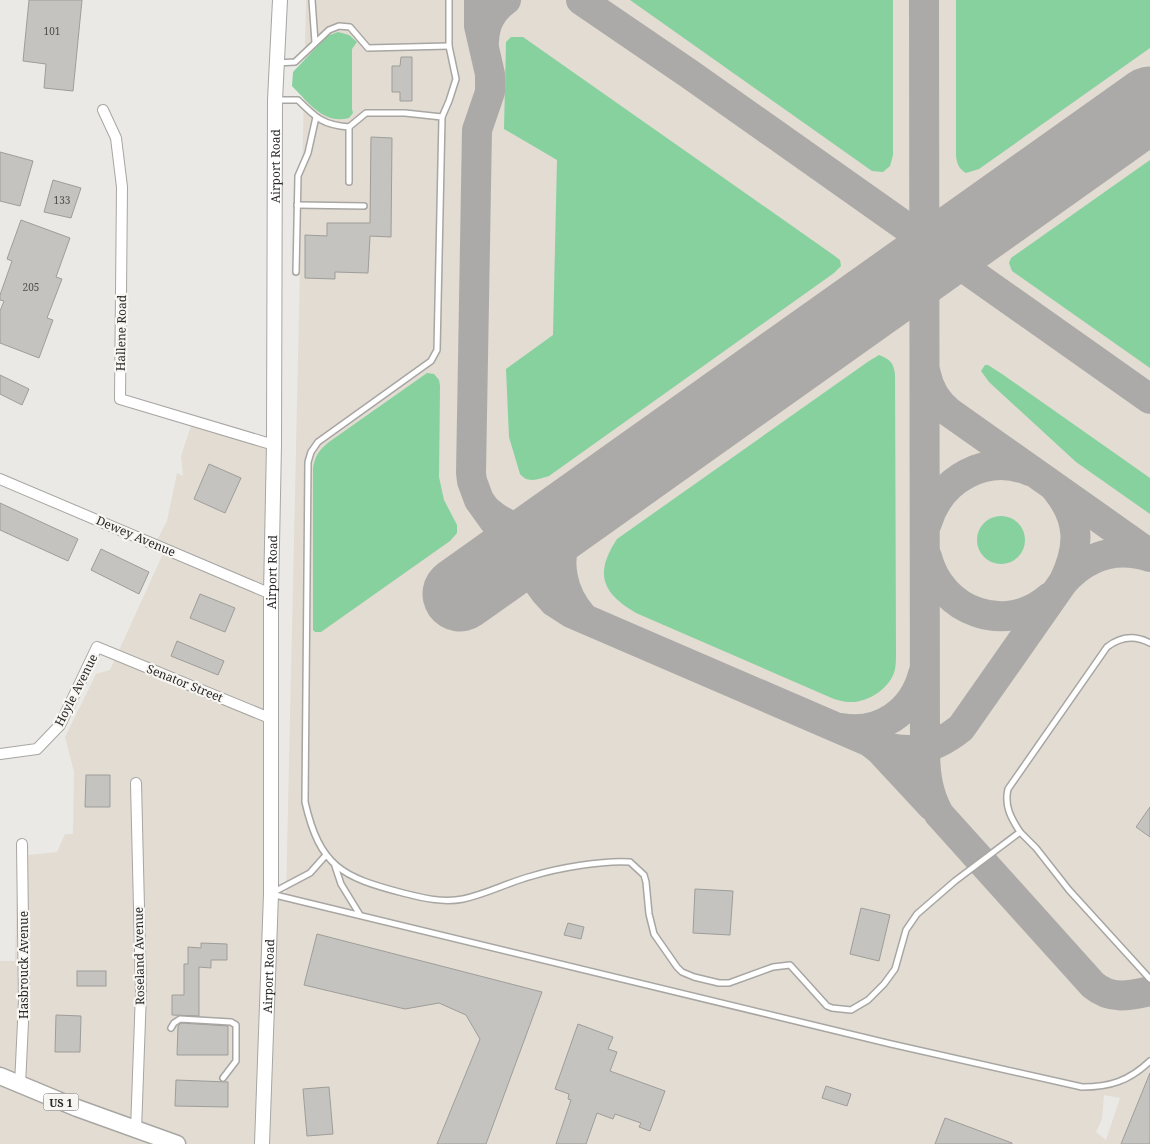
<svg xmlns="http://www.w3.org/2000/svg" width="1150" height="1144" font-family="'Noto Serif',serif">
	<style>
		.built { fill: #e2dcd2; fill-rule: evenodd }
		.green { fill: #86d19e }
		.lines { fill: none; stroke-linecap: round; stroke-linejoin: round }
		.taxiway { stroke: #acaaa8; stroke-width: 30 }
		.runway { stroke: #acaaa8; stroke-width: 75 }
		.building { fill: #c5c3c0; stroke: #9e9d9a }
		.lane-casing { stroke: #a7a6a3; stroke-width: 8 }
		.street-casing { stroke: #a7a6a3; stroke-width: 12 }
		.secondary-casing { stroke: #a7a6a3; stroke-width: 16 }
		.primary-casing { stroke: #a7a6a3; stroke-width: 19 }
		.lane { stroke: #fff; stroke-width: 5 }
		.street { stroke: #fff; stroke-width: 10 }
		.secondary { stroke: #fff; stroke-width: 14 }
		.primary { stroke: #fff; stroke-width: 16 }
		.labels { text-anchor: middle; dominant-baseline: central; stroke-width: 4.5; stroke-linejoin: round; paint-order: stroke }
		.number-label { font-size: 10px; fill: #504f4d }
		.shield { fill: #f8f6f3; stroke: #676664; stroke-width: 1 }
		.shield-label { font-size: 11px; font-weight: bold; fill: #292827 }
		.street-label { font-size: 12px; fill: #292827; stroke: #f8f6f3 }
	</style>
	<rect width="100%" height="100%" fill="#ebe9e6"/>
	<path class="built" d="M 306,0 L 1150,0 L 1150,1144 L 0,1144 L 0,961 L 15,961 L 18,856 L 57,852 L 65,834 L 73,834 L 74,772 L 65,737 L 96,674 L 110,670 L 166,547 L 156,542 L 167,521 L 177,473 L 183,476 L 181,456 L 193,420 L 275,444 L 271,893 L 286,897 ZM 1104,1095 L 1120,1098 L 1106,1140 L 1096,1132 L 1102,1119 Z"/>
	<g class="green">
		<path d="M 630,0 L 893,0 L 893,155 L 890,166 L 883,172 L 872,171 Z"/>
		<path d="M 956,0 L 1150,0 L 1150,48 L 979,169 L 966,173 C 959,169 957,164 956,156 Z"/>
		<path d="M 338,32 L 349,35 L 357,42 L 352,49 L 352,109 L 353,113 L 349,118 C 324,125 308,102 292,86 L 293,72 L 327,36 Z"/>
		<path d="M 511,37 L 523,37 L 832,254 L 840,260 L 841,266 L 834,273 L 549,476 C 539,479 528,484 520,474 L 509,437 L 506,369 L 553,335 L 557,160 L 504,129 L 506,42 Z"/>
		<path d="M 1150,160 L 1150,368 L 1012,271 L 1009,263 L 1011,258 Z"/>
		<path d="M 879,355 C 890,359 894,363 895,375 L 896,653 C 896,658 896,664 895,669 C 891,688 868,703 849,702 C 844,702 839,700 834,699 L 636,613 C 602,593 594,574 617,539 L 869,361 Z"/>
		<path d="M 985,365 L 988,365 L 1002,374 L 1150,478 L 1150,514 L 1076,462 L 989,382 L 981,371 Z"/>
		<path d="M 427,373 L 434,374 L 439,380 L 440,386 L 439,477 L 444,500 L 457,525 L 457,533 L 450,541 L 321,632 L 315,632 L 313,630 L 313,468 C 315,456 319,450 329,442 Z"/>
		<circle cx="1001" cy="540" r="24"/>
	</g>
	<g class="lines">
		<g class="taxiway">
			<path d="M 479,0 L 479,26 L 490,74 L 490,92 L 477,130 L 471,473 L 472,481 L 479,500 L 545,592 L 554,602 L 571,613 L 870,742 C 905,756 931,752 961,728 L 1064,581 C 1087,556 1117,546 1150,557"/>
			<path d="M 581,0 L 688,73 L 1150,399"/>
			<path d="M 924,0 L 925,748 C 925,772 927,792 939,814 L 1093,985 C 1111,1000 1129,996 1150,991"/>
			<path d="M 484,41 C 485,23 491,11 506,0"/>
			<path d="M 926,374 C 929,390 937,402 949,412 L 1150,554"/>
			<path d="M 1056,489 C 1081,520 1080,547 1064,581"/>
			<path d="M 582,508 C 577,516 572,524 568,532 C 555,561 562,594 583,617"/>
			<path d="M 489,512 C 513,533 534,530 563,521"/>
			<path d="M 927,523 C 940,479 986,453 1030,471"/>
			<path d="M 927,557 C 941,612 1006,636 1050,597"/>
			<path d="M 841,728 C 879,735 913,712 923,674"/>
			<path d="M 870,742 L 880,750 L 932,806"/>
		</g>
		<path class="runway" d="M 460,594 L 1150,104"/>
	</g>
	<g class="building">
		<path d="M 29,0 L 82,0 L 73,91 L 44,88 L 46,64 L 23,61 Z"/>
		<path d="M 401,57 L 412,57 L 412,101 L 400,101 L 400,92 L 392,92 L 392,66 L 400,66 Z"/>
		<path d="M 371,137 L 392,138 L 391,237 L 370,236 L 368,273 L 335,272 L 335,279 L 305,278 L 305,235 L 327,236 L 327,223 L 370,223 Z"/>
		<path d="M 0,152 L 33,161 L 20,206 L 0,201 Z"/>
		<path d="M 53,180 L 81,188 L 71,218 L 44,212 Z"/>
		<path d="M 21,220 L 70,238 L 56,277 L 62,279 L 47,318 L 53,320 L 39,358 L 0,343 L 0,311 L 4,301 L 0,300 L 0,295 L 12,261 L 7,259 Z"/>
		<path d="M 0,375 L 29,389 L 22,405 L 0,394 Z"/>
		<path d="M 209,464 L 241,478 L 225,513 L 194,499 Z"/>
		<path d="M 0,503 L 78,539 L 68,561 L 0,530 Z"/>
		<path d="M 101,549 L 149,572 L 139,594 L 91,570 Z"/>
		<path d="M 200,594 L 235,608 L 225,632 L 190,618 Z"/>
		<path d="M 177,641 L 224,661 L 218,675 L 171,656 Z"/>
		<path d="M 86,775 L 110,775 L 110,807 L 85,807 Z"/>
		<path d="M 1150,807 L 1150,837 L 1136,827 Z"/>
		<path d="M 695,889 L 733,891 L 730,935 L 693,933 Z"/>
		<path d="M 861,908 L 890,915 L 879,961 L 850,954 Z"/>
		<path d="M 568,923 L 584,927 L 581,939 L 564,935 Z"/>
		<path d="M 317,934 L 542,992 L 486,1144 L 437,1144 L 480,1039 L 466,1015 L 439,1003 L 405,1009 L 304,985 Z"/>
		<path d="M 201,943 L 227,944 L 227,960 L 211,960 L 211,968 L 199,967 L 199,1016 L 172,1015 L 172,995 L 184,995 L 184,964 L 188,964 L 188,947 L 201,948 Z"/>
		<rect x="77" y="971" width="29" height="15"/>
		<path d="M 56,1015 L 81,1016 L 80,1052 L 55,1052 Z"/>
		<path d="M 181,1023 L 228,1026 L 228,1055 L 177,1055 L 178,1026 Z"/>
		<path d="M 578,1024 L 613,1037 L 608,1049 L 617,1052 L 610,1071 L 665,1091 L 650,1131 L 639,1127 L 641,1123 L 615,1114 L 613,1119 L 597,1113 L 586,1144 L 556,1144 L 571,1100 L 568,1099 L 569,1094 L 555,1089 Z"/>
		<path d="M 1150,1074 L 1150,1144 L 1121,1144 L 1150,1073 Z"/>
		<path d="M 176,1080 L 228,1082 L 228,1107 L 175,1106 Z"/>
		<path d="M 826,1086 L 851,1094 L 847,1106 L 822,1098 Z"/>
		<path d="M 329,1087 L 333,1134 L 307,1136 L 303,1089 Z"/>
		<path d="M 945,1118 L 1012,1143 L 1012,1144 L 935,1144 Z"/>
	</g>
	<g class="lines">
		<g class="lane-casing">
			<g id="lane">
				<path d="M 312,0 L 315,42"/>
				<path d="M 449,0 L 449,46 L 456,79 L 449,101 L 442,117 L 437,350 L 431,361 L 424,366 L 318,442 L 311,452 L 308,462 L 305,802 C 320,867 342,877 403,893 C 423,898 443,903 463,899 C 487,894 509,882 532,876 C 558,868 604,860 630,862 L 644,875 L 646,882 L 649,914 L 654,934 L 677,967 L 682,972 L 694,977 L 719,983 L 729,983 L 773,967 L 790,965 L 827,1006 L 832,1008 L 851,1010 L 868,1000 L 884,984 L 895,969 L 906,930 L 917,914 L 955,881 L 1020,832 C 1011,818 1004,806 1008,789 L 1107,647 C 1120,637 1135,635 1150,643"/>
				<path d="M 277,63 L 295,62 L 329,30 L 339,26 L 350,27 L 368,48 L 449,46"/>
				<path d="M 276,100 L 298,100 C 316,118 323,125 349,127 L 366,113 L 405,113 L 442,117"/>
				<path d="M 349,182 L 349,127"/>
				<path d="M 297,205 L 364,206"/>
				<path d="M 296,272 L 298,176 L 308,153 L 316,117"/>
				<path d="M 1020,832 L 1036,848 L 1069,890 L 1150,979"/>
				<path d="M 335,866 L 341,884 L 360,915"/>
				<path d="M 274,892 L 310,873 L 326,855"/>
				<path d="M 271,894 L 891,1044 L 1082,1087 C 1110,1087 1129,1081 1150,1061"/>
				<path d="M 171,1028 L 174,1023 L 180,1019 L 231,1022 L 236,1025 L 236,1061 L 223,1078"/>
			</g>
		</g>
		<g class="street-casing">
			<g id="street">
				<path d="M 103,110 L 116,138 L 122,187 L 120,399 L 274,445"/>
				<path d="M 0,479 L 271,594"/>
				<path d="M 0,754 L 37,749 L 60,725 L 97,647 L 272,719"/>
				<path d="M 20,1085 L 24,1001 L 22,844"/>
				<path d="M 136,1130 L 141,992 L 136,783"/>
			</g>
		</g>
		<g class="secondary-casing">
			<g id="secondary">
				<path id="s1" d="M 262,1144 L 271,894 L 271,594 L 274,445 L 275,100 L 280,0"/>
			</g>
		</g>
		<g class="primary-casing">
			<path id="primary" d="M 0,1076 L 77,1108 L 177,1144"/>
		</g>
		<use href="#lane" class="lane"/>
		<use href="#street" class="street"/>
		<use href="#secondary" class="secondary"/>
		<use href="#primary" class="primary"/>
	</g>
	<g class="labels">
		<g class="number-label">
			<text x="52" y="31">101</text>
			<text x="62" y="200">133</text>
			<text x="31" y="287">205</text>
		</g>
		<rect class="shield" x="43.5" y="1093.5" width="35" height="17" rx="4"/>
		<g class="shield-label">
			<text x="61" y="1102">US 1</text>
		</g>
		<g class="street-label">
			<text stroke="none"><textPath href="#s1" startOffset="978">Airport Road</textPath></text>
			<text transform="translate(121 333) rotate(-89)">Hallene Road</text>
			<text transform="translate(136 536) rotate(23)">Dewey Avenue</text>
			<text stroke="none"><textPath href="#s1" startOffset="572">Airport Road</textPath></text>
			<text transform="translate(185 683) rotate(22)">Senator Street</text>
			<text transform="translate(76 690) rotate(-63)">Hoyle Avenue</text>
			<text transform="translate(139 956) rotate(-91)">Roseland Avenue</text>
			<text transform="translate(23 965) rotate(-90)">Hasbrouck Avenue</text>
			<text stroke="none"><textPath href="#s1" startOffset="168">Airport Road</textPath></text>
		</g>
	</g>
</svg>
